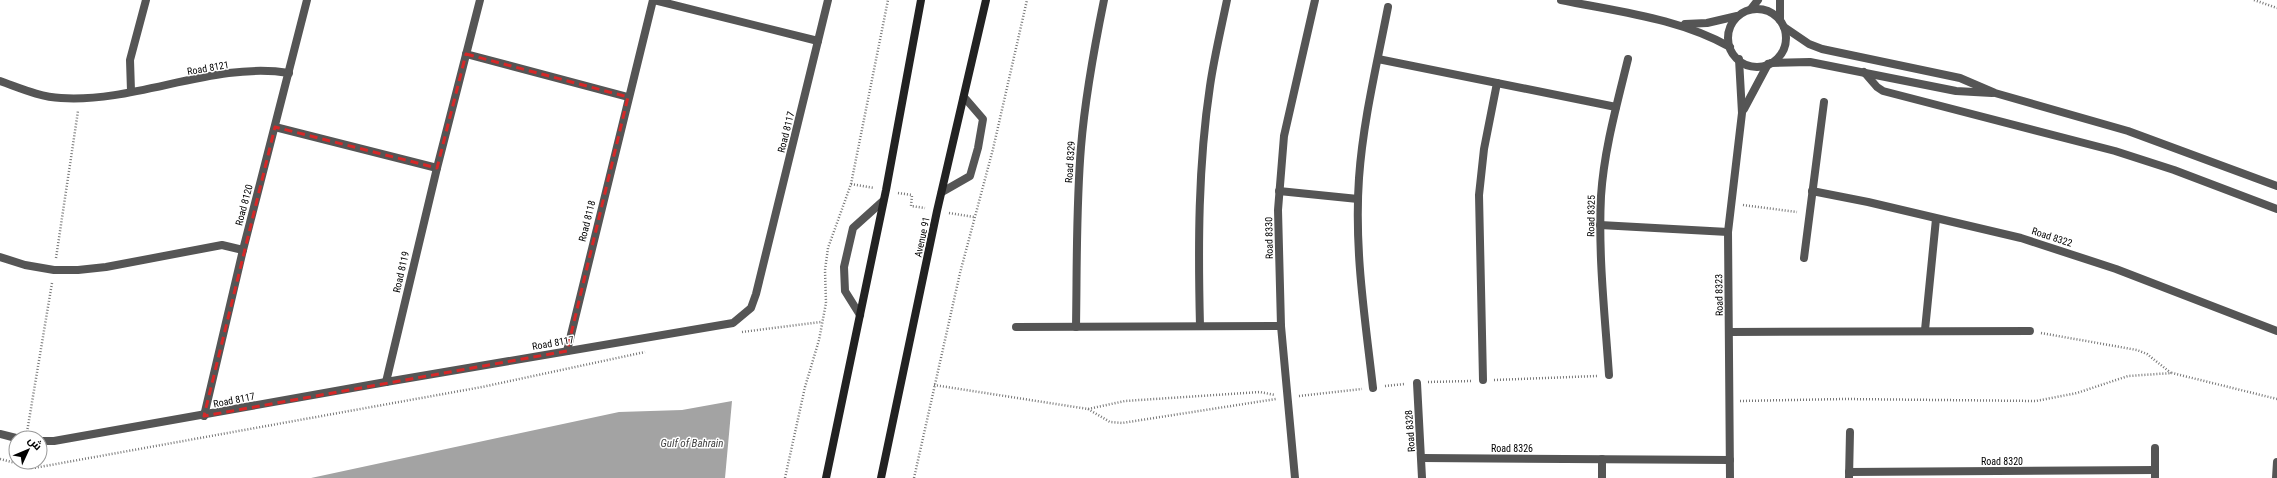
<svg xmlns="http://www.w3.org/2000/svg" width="2277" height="478" font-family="'Roboto Condensed',Cairo,sans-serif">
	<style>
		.water { fill: #a3a3a3 }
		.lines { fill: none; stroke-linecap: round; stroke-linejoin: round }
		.path { stroke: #777; stroke-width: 2.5; stroke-dasharray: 1 2; stroke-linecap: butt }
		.lane { stroke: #555; stroke-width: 8 }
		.street { stroke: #555; stroke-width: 8 }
		.secondary { stroke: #222; stroke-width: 8 }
		.marked { fill: none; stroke: #d62828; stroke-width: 3; stroke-dasharray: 8 5; stroke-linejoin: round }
		.labels { text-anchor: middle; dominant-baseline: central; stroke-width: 3; stroke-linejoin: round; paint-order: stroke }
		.street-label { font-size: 10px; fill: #000; stroke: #fff }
		.water-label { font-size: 11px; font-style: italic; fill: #444; stroke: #fff }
	</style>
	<rect width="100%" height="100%" fill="#fff"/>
	<path class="water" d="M 732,401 L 725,478 L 311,478 L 619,412 L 682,410 Z"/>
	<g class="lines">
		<g class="path">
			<path d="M 2254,0 L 2277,8"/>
			<path d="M 851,184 L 874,188"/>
			<path d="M 898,193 L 912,195 L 911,206 L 925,208"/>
			<path d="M 1743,205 L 1797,212"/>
			<path d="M 949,213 L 974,217"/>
			<path d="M 56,258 L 78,111"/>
			<path d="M 742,332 L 821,322"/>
			<path d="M 2041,333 L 2137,350 L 2147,354 L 2171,373"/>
			<path d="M 1494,380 L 1597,376"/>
			<path d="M 1428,382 L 1471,381"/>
			<path d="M 934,385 L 1088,409 L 1125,401 L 1260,392 L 1275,395"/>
			<path d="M 1385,386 L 1405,384"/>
			<path d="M 1299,396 L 1362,389"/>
			<path d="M 1740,401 L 1844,399 L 2036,401 L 2077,393 L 2128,376 L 2172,373 L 2277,399"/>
			<path d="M 1088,409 L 1110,422 L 1122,423 L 1276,399"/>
			<path d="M 27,432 L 52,283"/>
			<path d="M 0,459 L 34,468 L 482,387 L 645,352"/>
			<path d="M 785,478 L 805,387 L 819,340 L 826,303 L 825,270 L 828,248 L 851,184 L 888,0"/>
			<path d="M 914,478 L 960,273 L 993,149 L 1027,0"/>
		</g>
		<g class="lane">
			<path d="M 1864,72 L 1877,87 L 1883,91 L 2115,151 L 2174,170 L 2277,209"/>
			<path d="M 942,192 L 970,176 L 978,148 L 983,119 L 964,97"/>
			<path d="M 860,315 L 845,291 L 844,267 L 853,228 L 883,201"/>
		</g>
		<g class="street">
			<path d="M 654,0 L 818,41"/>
			<path d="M 1561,0 C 1619,12 1678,18 1730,47"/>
			<path d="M 1780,0 L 1780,20"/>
			<path d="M 1751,9 L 1758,0"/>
			<circle cx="1757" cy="38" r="29"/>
			<path d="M 1685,24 L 1707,23 L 1737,16"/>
			<path d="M 1784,27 L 1809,44 L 1822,49 L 1960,78 L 1995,93 L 2128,131 L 2277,186"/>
			<path d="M 466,54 L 628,97"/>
			<path d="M 1378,59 L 1616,107"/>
			<path d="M 1771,63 L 1810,62 L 1956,91 L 1992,93"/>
			<path d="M 0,81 C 20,88 40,97 61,98 C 137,103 214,61 289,73"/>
			<path d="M 131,91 L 130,60 L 146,0"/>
			<path d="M 1744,109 L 1768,64"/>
			<path d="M 275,127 L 437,168"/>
			<path d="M 1279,191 L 1358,199"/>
			<path d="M 1812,191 L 1868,202 L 2021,238 L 2116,269 L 2277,331"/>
			<path d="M 1600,225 L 1728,232"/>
			<path d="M 0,257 L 25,265 L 54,270 L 78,270 L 106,267 L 222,245 L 243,250"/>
			<path d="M 1804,258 L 1824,102"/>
			<path d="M 1200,326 C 1198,246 1198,166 1210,86 C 1214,58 1221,29 1227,0"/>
			<path d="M 1016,327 L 1281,326"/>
			<path d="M 1076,327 C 1077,267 1076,207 1081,147 C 1085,98 1094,49 1104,0"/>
			<path d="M 1925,330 L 1936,219"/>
			<path d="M 1730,332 L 2030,331"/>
			<path d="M 567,351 L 653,0"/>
			<path d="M 1609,375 C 1605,316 1598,255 1601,196 C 1604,150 1617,104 1628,59"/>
			<path d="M 1483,380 L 1479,195 L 1484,149 L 1497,83"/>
			<path d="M 386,382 L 437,168 L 480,0"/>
			<path d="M 1417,383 L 1422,478"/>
			<path d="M 1373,388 C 1365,318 1354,249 1359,178 C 1363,121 1377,64 1388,7"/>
			<path d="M 204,416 L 243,250 L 307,0"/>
			<path d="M 0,434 L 16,438"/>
			<path d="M 40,441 L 54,441 L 386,382 L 733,323 L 751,308 L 756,294 L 828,0"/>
			<path d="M 2155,448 L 2155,478"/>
			<path d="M 1422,458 L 1730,460"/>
			<path d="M 1602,459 L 1602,478"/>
			<path d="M 1849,472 L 2155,470"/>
			<path d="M 1295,478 L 1281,326 L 1278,210 L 1284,136 L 1315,0"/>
			<path d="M 1730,478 L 1728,232 L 1742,113 L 1739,59"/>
			<path d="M 1849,478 L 1850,432"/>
			<path d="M 2276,478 L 2277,462"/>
		</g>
		<g class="secondary">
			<path d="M 826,478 L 886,190 L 921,0"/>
			<path d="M 881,478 L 937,211 L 986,0"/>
		</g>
	</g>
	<path class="marked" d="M 466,54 L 628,97 L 567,351 L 204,416 L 275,127 L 437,168 Z"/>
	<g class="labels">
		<g class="street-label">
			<text transform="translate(208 68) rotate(-10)">Road 8121</text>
			<text transform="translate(786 132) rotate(-76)">Road 8117</text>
			<text transform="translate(1070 162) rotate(-86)">Road 8329</text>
			<text transform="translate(244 205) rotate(-75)">Road 8120</text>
			<text transform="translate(1591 216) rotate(-89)">Road 8325</text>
			<text transform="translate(587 221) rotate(-76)">Road 8118</text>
			<text transform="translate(922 237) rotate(-78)">Avenue 91</text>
			<text transform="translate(2052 237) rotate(18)">Road 8322</text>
			<text transform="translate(1269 238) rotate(-91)">Road 8330</text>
			<text transform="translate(401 272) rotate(-77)">Road 8119</text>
			<text transform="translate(1719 295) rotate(-91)">Road 8323</text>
			<text transform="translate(553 343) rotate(-10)">Road 8117</text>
			<text transform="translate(234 400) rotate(-11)">Road 8117</text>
			<text transform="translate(1410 431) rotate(-94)">Road 8328</text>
			<text x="1512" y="448">Road 8326</text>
			<text x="2002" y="461">Road 8320</text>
		</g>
		<g class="water-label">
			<text x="692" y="443">Gulf of Bahrain</text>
		</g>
	</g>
	<g transform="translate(28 450) rotate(46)"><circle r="19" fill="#ffffff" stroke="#999999"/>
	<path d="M0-3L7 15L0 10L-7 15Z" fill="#000000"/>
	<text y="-6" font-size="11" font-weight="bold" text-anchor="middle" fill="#000000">ش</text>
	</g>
</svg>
